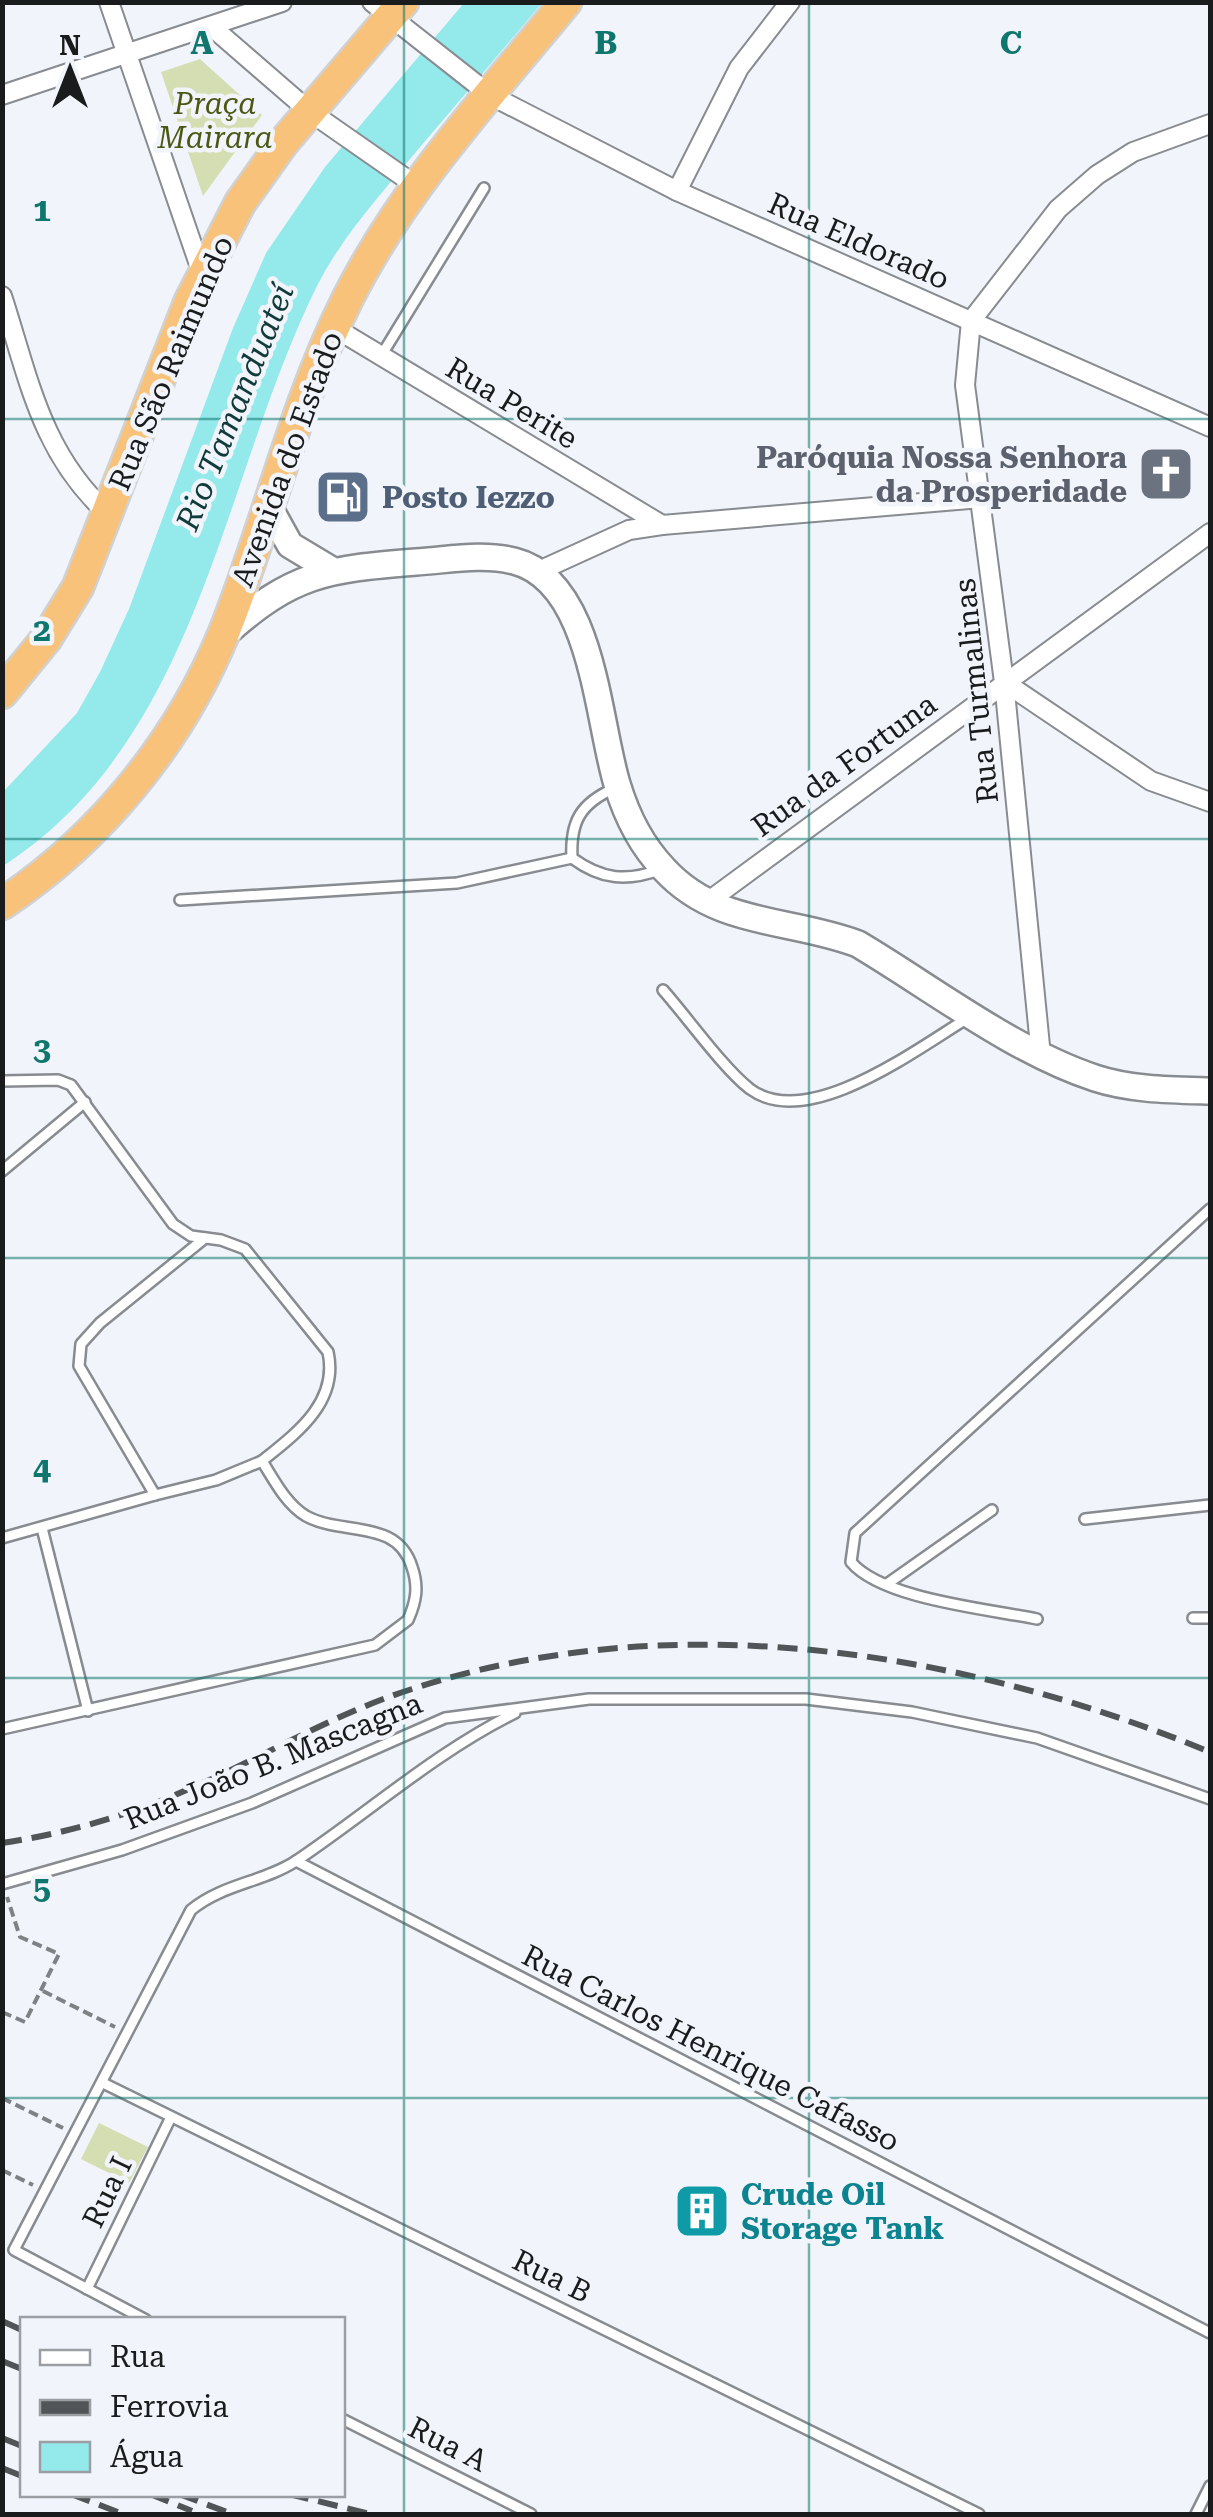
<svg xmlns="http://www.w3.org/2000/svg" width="1213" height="2517" font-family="'Roboto Serif',serif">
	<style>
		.green { fill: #d5deb3 }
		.water { fill: #94e9eb }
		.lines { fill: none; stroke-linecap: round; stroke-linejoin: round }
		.service-casing { stroke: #888b90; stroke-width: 14 }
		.minor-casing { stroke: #888b90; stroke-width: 22 }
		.secondary-casing { stroke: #888b90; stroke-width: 30 }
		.trunk-casing { stroke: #d1d1d2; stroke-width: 35 }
		.path { stroke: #7f8285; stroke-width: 4; stroke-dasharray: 10 5; stroke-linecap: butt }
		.service { stroke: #fff; stroke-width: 9 }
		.minor { stroke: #fff; stroke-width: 18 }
		.secondary { stroke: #fff; stroke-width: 25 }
		.trunk { stroke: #f8c27b; stroke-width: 30 }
		.rail { stroke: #525557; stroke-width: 6; stroke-dasharray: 20 10; stroke-linecap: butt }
		.grid { fill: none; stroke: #0f766e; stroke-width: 2.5; stroke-opacity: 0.55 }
		.labels { text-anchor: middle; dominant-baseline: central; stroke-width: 9; stroke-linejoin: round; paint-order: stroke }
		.park-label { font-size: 30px; font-style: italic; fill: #4d5714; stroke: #f1f5fb }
		.street-label { font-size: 30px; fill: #191b1c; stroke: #f1f5fb }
		.worship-label { font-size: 30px; font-weight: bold; fill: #5b616d; stroke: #f1f5fb; text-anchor: end }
		.service-label { font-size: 30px; font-weight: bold; fill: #4e5e75; stroke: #f1f5fb; text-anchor: start }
		.culture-label { font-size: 30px; font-weight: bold; fill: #0d838f; stroke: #f1f5fb; text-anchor: start }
		.water-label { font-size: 32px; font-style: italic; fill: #113a3b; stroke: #f1f5fb }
		.grid-label { font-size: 32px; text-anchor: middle; font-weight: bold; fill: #0f766e; stroke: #f1f5fb; stroke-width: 9; stroke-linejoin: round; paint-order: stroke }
	</style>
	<rect width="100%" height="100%" fill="#f1f5fb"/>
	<g class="green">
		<path d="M 200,59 L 262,115 L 203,196 L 161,72 Z"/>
		<path d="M 99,2123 L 148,2147 L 129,2183 L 81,2159 Z"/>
	</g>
	<path class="water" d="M 464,3 L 542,3 C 500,53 458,103 415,153 C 381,194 341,238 317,286 C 220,482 201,738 3,866 L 3,792 L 77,713 L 100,672 L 129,609 L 233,328 L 266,253 L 325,167 Z"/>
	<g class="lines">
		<g class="service-casing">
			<g id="service">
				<path d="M 381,356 L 484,188"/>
				<path d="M 615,788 C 581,803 570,821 572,858 C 602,880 627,882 662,869"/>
				<path d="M 180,900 L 457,883 L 572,858"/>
				<path d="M 663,990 C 687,1017 723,1068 750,1089 C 808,1132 918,1048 968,1018"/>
				<path d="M 2,1081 L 58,1080 L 71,1085 L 173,1224 L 191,1236 L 221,1240 L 245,1249 L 328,1352 C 339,1402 297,1433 262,1461 C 274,1480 286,1504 306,1516 C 342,1536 397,1518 412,1567 C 419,1587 416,1602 408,1620 L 375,1645 L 2,1729"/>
				<path d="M 2,1171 L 85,1102"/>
				<path d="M 205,1238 L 100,1323 L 81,1344 L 79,1366 L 155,1495 L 216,1480 L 262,1461"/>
				<path d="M 1085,1519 L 1210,1505"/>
				<path d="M 42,1528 L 88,1711"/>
				<path d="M 2,1538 L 155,1495"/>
				<path d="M 887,1584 L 992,1510"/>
				<path d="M 1193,1618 L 1210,1618"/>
				<path d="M 1037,1619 C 988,1609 882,1599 851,1562 L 855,1533 L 1210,1209"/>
				<path d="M 296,1861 L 1210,2333"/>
				<path d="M 2,1884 L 122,1850 L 252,1803 L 445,1718 L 589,1699 L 806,1699 L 912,1712 L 1037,1738 L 1210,1799"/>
				<path d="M 103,2083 L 979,2514"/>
				<path d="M 87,2289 L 171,2117"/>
				<path d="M 146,2320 L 14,2250 L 191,1910 C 222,1884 264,1882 296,1861 C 369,1812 436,1752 515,1713"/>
				<path d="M 342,2419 L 531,2514"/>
				<path d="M 1196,2514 L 1210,2486"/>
			</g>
		</g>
		<g class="minor-casing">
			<g id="minor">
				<path d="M 109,2 L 202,273"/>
				<path d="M 372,2 L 490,95 L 677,191 L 1210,427"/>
				<path d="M 212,27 L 309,111 L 418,187"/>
				<path d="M 2,95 L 282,2"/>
				<path d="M 677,191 L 739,68 L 790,2"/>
				<path d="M 2,296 C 29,379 41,453 108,514"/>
				<path d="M 335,328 L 662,525"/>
				<path d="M 539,571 L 629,530 L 662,525 L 981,498"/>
				<path d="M 1004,682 L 1151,781 L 1210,802"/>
				<path d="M 706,903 L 1210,533"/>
				<path d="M 1041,1056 L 1004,682 L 965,385 L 971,321 L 1058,209 L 1097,175 L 1133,152 L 1210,124"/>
			</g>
		</g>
		<g class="secondary-casing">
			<g id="secondary">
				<path d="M 269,507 L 290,545 L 330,569"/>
				<path d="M 224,635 C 292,573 327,569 416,562 C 448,560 483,553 514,561 C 593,581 597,718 617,784 C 626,814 642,846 664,869 C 717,927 790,918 858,944 C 932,988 1013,1051 1095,1078 C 1131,1090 1173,1090 1210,1091"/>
			</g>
		</g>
		<g class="trunk-casing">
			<g id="trunk">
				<path d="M 2,693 L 46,639 L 78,587 L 190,301 L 240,203 L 282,144 L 403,2"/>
				<path d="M 2,904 C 100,839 179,742 224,633 C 268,523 294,406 347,300 C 402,190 488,97 566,2"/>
			</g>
		</g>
		<g class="path">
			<path d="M 43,1991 L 115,2027"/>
			<path d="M 2,2012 L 25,2022 L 59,1954 L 20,1937 L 7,1897"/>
			<path d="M 2,2098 L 63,2128"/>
			<path d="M 2,2170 L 33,2185"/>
		</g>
		<use href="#service" class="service"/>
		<use href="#minor" class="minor"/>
		<use href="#secondary" class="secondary"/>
		<use href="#trunk" class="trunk"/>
		<g class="rail">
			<path d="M 2,1843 C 70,1833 136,1813 198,1785 C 271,1753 334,1714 412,1689 C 672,1604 962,1650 1210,1752"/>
			<path d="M 2,2321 L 22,2330"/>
			<path d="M 2,2361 L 22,2369"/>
			<path d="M 2,2438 L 22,2446"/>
			<path d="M 2,2468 L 22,2476"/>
			<path d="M 71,2494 L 123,2514"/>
			<path d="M 150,2494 L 192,2511"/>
			<path d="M 179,2494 L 232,2514"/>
			<path d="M 289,2494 L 370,2514"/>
		</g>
	</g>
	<path class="grid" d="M 404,2 L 404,2514M 809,2 L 809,2514M 2,419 L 1210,419M 2,839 L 1210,839M 2,1258 L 1210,1258M 2,1678 L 1210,1678M 2,2098 L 1210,2098"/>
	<defs>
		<g id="church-square" transform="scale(2.875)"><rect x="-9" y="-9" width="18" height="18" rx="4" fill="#6b7280" stroke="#f1f5fb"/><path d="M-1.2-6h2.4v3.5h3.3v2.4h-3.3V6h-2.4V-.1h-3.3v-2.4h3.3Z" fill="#fff"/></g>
		<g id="fuel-square" transform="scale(2.875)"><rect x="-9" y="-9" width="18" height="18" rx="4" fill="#5c6f8a" stroke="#f1f5fb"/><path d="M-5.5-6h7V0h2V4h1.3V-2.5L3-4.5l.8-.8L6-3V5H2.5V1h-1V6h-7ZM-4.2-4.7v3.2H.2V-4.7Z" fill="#fff"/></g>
		<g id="building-square" transform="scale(2.875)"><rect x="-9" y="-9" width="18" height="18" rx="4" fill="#0f9aa8" stroke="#f1f5fb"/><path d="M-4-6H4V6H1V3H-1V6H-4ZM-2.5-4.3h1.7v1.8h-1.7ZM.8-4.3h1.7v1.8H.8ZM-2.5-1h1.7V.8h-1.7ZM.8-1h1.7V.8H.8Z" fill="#fff"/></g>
	</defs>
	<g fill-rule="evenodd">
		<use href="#church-square" x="1166" y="474"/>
		<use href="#fuel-square" x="343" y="497"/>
		<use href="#building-square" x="702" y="2211"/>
	</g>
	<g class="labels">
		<g class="park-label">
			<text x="215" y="103">Praça<tspan x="215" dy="34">Mairara</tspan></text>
		</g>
		<g class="street-label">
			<text transform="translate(859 241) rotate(24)">Rua Eldorado</text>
			<text transform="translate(171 363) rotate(-67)">Rua São Raimundo</text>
			<text transform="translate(512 403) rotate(31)">Rua Perite</text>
			<text transform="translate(287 459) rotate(-70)">Avenida do Estado</text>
			<text transform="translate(976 691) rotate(-96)">Rua Turmalinas</text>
			<text transform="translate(844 765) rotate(-36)">Rua da Fortuna</text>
			<text transform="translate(273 1761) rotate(-22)">Rua João B. Mascagna</text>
			<text transform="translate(711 2048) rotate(27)">Rua Carlos Henrique Cafasso</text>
			<text transform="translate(107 2192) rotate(-64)">Rua I</text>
			<text transform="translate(552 2276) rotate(26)">Rua B</text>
			<text transform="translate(448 2444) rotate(27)">Rua A</text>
		</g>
		<g class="worship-label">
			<text x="1127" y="457">Paróquia Nossa Senhora<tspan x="1127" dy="34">da Prosperidade</tspan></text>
		</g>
		<g class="service-label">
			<text x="382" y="497">Posto Iezzo</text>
		</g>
		<g class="culture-label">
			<text x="741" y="2194">Crude Oil<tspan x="741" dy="34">Storage Tank</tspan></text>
		</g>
		<g class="water-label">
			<text transform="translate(235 407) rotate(-68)">Rio Tamanduateí</text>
		</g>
	</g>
	<g class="grid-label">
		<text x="202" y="54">A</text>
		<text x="606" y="54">B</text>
		<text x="1011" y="54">C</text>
		<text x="42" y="221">1</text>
		<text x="42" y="641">2</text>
		<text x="42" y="1060">3</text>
		<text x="42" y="1480">4</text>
		<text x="42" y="1899">5</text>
	</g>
	<rect width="1213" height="2517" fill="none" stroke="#191b1c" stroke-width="10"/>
	<rect x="20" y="2317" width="325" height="180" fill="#f1f5fb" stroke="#9b9ea2" stroke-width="2.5"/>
	<rect x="40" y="2350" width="50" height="15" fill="#ffffff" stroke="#9b9ea2" stroke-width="2.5"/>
	<text x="110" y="2367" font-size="30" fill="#191b1c">Rua</text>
	<rect x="40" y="2400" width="50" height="15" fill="#525557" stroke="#9b9ea2" stroke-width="2.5"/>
	<text x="110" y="2417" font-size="30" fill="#191b1c">Ferrovia</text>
	<rect x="40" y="2442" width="50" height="30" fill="#94e9eb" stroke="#9b9ea2" stroke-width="2.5"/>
	<text x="110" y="2467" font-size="30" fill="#191b1c">Água</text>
	<g transform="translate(70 70)" stroke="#f1f5fb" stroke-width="8" paint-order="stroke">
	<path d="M0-8L18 38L0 25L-18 38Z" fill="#191b1c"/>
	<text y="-15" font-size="28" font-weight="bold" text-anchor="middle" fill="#191b1c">N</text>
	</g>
</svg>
